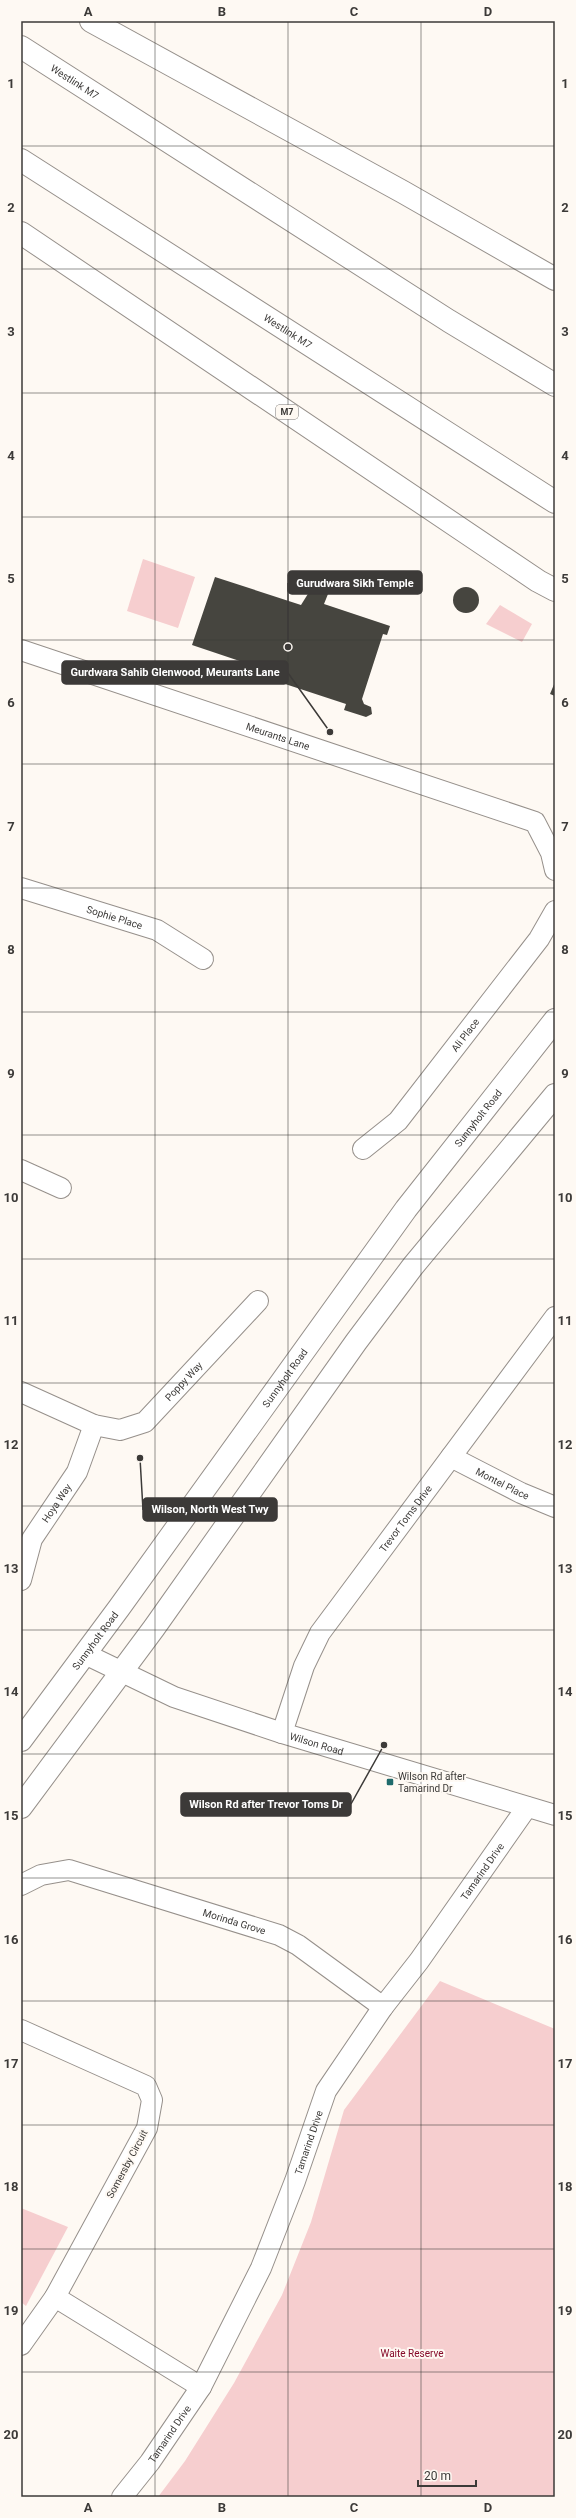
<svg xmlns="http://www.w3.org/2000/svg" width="576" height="2518" font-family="Roboto,sans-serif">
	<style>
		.green { fill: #f6cecf }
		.building { fill: #46453f }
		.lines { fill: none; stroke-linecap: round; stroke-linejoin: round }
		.minor-casing { stroke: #96908b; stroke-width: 22 }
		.major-casing { stroke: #96908b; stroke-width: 24 }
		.highway-casing { stroke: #96908b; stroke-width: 24 }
		.minor { stroke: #fff; stroke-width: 20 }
		.major { stroke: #fff; stroke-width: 22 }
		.highway { stroke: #fff; stroke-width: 22 }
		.grid { fill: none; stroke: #3c3a38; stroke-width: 1; stroke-opacity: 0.55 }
		.poi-dot { fill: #1f6b6c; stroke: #fef9f3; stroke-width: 1.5 }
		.labels { text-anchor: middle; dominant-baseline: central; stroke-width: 4; stroke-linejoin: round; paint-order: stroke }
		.shield { fill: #fef9f3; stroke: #767370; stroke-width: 1 }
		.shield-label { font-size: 9px; font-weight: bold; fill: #3c3a38 }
		.street-label { font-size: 10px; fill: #3c3a38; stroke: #fef9f3 }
		.poi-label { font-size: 10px; fill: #3c3a38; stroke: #fef9f3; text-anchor: start }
		.park-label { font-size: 10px; fill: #860b2a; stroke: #fef9f3 }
		.leader { fill: none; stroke: #3c3a38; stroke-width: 1.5 }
		.callout-dot { fill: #3c3a38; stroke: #fef9f3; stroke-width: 1.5 }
		.callout { fill: #3c3a38; stroke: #3c3a38; stroke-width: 1.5 }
		.callout-label { font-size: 11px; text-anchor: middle; font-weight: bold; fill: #fff }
		.neatline { fill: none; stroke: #3c3a38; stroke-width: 1.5 }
		.grid-label { font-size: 13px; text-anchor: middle; font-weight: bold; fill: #3c3a38 }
	</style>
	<rect width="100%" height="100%" fill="#fef9f3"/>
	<g class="green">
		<path d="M 143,559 L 195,577 L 178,628 L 127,611 Z"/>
		<path d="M 500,605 L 532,624 L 522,642 L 486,624 Z"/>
		<path d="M 440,1981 L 555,2029 L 555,2497 L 158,2497 L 185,2461 L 234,2383 L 282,2295 L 311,2222 L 344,2110 Z"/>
		<path d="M 21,2208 L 68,2227 L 26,2306 L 21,2302 Z"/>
	</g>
	<g class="building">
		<path d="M 215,577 L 301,605 L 311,589 L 318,590 L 328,594 L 324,604 L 390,626 L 387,635 L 383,634 L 362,699 L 364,704 L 371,707 L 372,714 L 366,717 L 344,710 L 346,704 L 279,682 L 281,675 L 192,645 Z"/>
		<circle cx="466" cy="600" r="13"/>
		<path d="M 555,682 L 555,696 L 550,694 Z"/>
	</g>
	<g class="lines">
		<g class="minor-casing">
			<g id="minor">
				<path id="s1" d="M 21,650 L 535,822 L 551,853 L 555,870"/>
				<path id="s2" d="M 21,888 L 157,930 L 203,959"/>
				<path id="s3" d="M 363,1149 L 398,1121 L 539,939 L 555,911"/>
				<path d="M 21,1170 L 61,1188"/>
				<path id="s4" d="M 21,1392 L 94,1425 L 120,1430 L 145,1422 L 258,1301"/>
				<path id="s5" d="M 451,1457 L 521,1493 L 555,1507"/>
				<path id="s6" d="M 21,1580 L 32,1539 L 77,1472 L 94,1425"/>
				<path id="s7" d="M 85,1654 L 174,1697 L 282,1733 L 555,1815"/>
				<path id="s8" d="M 282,1733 L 304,1666 L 320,1633 L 555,1317"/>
				<path id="s9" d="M 21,1885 L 41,1875 L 69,1870 L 279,1935 L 298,1945 L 383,2007"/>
				<path d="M 21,2030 L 146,2086 L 152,2100 L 147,2128 L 55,2297 L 21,2345"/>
				<path d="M 55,2297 L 201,2387"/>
				<path id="s10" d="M 122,2497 L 150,2462 L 201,2387 L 261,2268 L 295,2181 L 326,2091 L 383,2007 L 419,1961 L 527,1807"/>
			</g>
		</g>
		<g class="major-casing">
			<g id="major">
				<path id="s11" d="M 21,1740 L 119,1608 L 406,1209 L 555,1020"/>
				<path d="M 21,1807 L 154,1628 L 356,1342 L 413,1266 L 555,1095"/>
			</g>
		</g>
		<g class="highway-casing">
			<g id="highway">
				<path d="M 91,21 L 403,192 L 555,279"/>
				<path id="s12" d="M 21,47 L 449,321 L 555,385"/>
				<path id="s13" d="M 21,160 L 555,502"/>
				<path d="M 21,233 L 538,581 L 555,590"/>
			</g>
		</g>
		<use href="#minor" class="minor"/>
		<use href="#major" class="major"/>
		<use href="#highway" class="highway"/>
	</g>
	<path class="grid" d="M 155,21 L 155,2497M 288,21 L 288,2497M 421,21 L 421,2497M 21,146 L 555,146M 21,269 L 555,269M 21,393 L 555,393M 21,517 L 555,517M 21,640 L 555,640M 21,764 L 555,764M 21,888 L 555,888M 21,1012 L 555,1012M 21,1135 L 555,1135M 21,1259 L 555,1259M 21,1383 L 555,1383M 21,1506 L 555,1506M 21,1630 L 555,1630M 21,1754 L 555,1754M 21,1878 L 555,1878M 21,2001 L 555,2001M 21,2125 L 555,2125M 21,2249 L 555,2249M 21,2372 L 555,2372"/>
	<rect class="poi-dot" x="386" y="1778" width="8" height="8" rx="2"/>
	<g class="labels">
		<rect class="shield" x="276" y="405" width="22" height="14" rx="3"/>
		<g class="shield-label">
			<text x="287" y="412">M7</text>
		</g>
		<g class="street-label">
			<text stroke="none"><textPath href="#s12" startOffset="64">Westlink M7</textPath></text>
			<text stroke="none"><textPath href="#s13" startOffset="317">Westlink M7</textPath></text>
			<text stroke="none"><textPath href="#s1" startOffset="271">Meurants Lane</textPath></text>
			<text stroke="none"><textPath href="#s2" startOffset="98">Sophie Place</textPath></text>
			<text stroke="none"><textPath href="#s3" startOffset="154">Ali Place</textPath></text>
			<text stroke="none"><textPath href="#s11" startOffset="772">Sunnyholt Road</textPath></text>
			<text stroke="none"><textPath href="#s11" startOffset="448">Sunnyholt Road</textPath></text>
			<text stroke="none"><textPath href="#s4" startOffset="189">Poppy Way</textPath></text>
			<text stroke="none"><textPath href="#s5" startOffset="58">Montel Place</textPath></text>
			<text stroke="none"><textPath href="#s6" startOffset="86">Hoya Way</textPath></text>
			<text stroke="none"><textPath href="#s8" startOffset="250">Trevor Toms Drive</textPath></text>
			<text stroke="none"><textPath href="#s11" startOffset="124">Sunnyholt Road</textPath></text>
			<text stroke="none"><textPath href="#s7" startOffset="249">Wilson Road</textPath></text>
			<text stroke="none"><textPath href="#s10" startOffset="727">Tamarind Drive</textPath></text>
			<text stroke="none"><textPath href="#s9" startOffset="224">Morinda Grove</textPath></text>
			<text stroke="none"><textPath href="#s10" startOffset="403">Tamarind Drive</textPath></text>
			<text transform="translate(127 2164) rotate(-62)">Somersby Circuit</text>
			<text stroke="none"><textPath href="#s10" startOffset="79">Tamarind Drive</textPath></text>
		</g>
		<g class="poi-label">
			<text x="398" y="1776">Wilson Rd after<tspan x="398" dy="12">Tamarind Dr</tspan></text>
		</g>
		<g class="park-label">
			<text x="412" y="2353">Waite Reserve</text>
		</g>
	</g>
	<path class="leader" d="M288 647L288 583M330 732L288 673M140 1458L143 1510M384 1745L351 1804"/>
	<g class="callout-dot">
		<circle cx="288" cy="647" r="4"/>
		<circle cx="330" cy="732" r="4"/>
		<circle cx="140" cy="1458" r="4"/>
		<circle cx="384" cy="1745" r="4"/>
	</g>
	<g class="callout">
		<rect x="288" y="571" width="134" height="23" rx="4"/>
		<rect x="62" y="661" width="226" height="23" rx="4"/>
		<rect x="143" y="1498" width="134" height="23" rx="4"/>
		<rect x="181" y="1793" width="170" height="23" rx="4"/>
	</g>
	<g class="callout-label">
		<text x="355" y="587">Gurudwara Sikh Temple</text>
		<text x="175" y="676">Gurdwara Sahib Glenwood, Meurants Lane</text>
		<text x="210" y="1513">Wilson, North West Twy</text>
		<text x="266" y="1808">Wilson Rd after Trevor Toms Dr</text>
	</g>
	<rect width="576" height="2518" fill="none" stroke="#fef9f3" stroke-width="44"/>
	<path d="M418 2480v6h58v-6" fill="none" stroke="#3c3a38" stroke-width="2"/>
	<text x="424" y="2480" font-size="12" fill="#3c3a38" stroke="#fef9f3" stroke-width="3" paint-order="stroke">20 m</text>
	<rect x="22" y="22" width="532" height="2474" class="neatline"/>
	<g class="grid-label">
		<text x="88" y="16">A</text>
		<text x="222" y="16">B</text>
		<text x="354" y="16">C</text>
		<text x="488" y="16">D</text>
		<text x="11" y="88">1</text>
		<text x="565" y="88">1</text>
		<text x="11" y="212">2</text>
		<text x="565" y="212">2</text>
		<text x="11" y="336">3</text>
		<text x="565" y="336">3</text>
		<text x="11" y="460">4</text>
		<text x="565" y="460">4</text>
		<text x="11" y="583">5</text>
		<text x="565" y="583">5</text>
		<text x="11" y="707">6</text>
		<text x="565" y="707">6</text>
		<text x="11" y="831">7</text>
		<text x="565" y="831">7</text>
		<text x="11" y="954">8</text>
		<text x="565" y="954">8</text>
		<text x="11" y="1078">9</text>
		<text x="565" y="1078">9</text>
		<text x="11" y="1202">10</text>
		<text x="565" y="1202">10</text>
		<text x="11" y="1325">11</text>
		<text x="565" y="1325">11</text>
		<text x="11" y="1449">12</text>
		<text x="565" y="1449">12</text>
		<text x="11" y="1573">13</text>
		<text x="565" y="1573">13</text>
		<text x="11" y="1696">14</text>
		<text x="565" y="1696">14</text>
		<text x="11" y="1820">15</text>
		<text x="565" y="1820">15</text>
		<text x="11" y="1944">16</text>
		<text x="565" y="1944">16</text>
		<text x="11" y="2068">17</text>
		<text x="565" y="2068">17</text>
		<text x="11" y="2191">18</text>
		<text x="565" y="2191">18</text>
		<text x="11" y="2315">19</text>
		<text x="565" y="2315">19</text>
		<text x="11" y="2439">20</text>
		<text x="565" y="2439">20</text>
		<text x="88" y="2512">A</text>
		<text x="222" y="2512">B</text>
		<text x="354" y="2512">C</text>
		<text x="488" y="2512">D</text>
	</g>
</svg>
